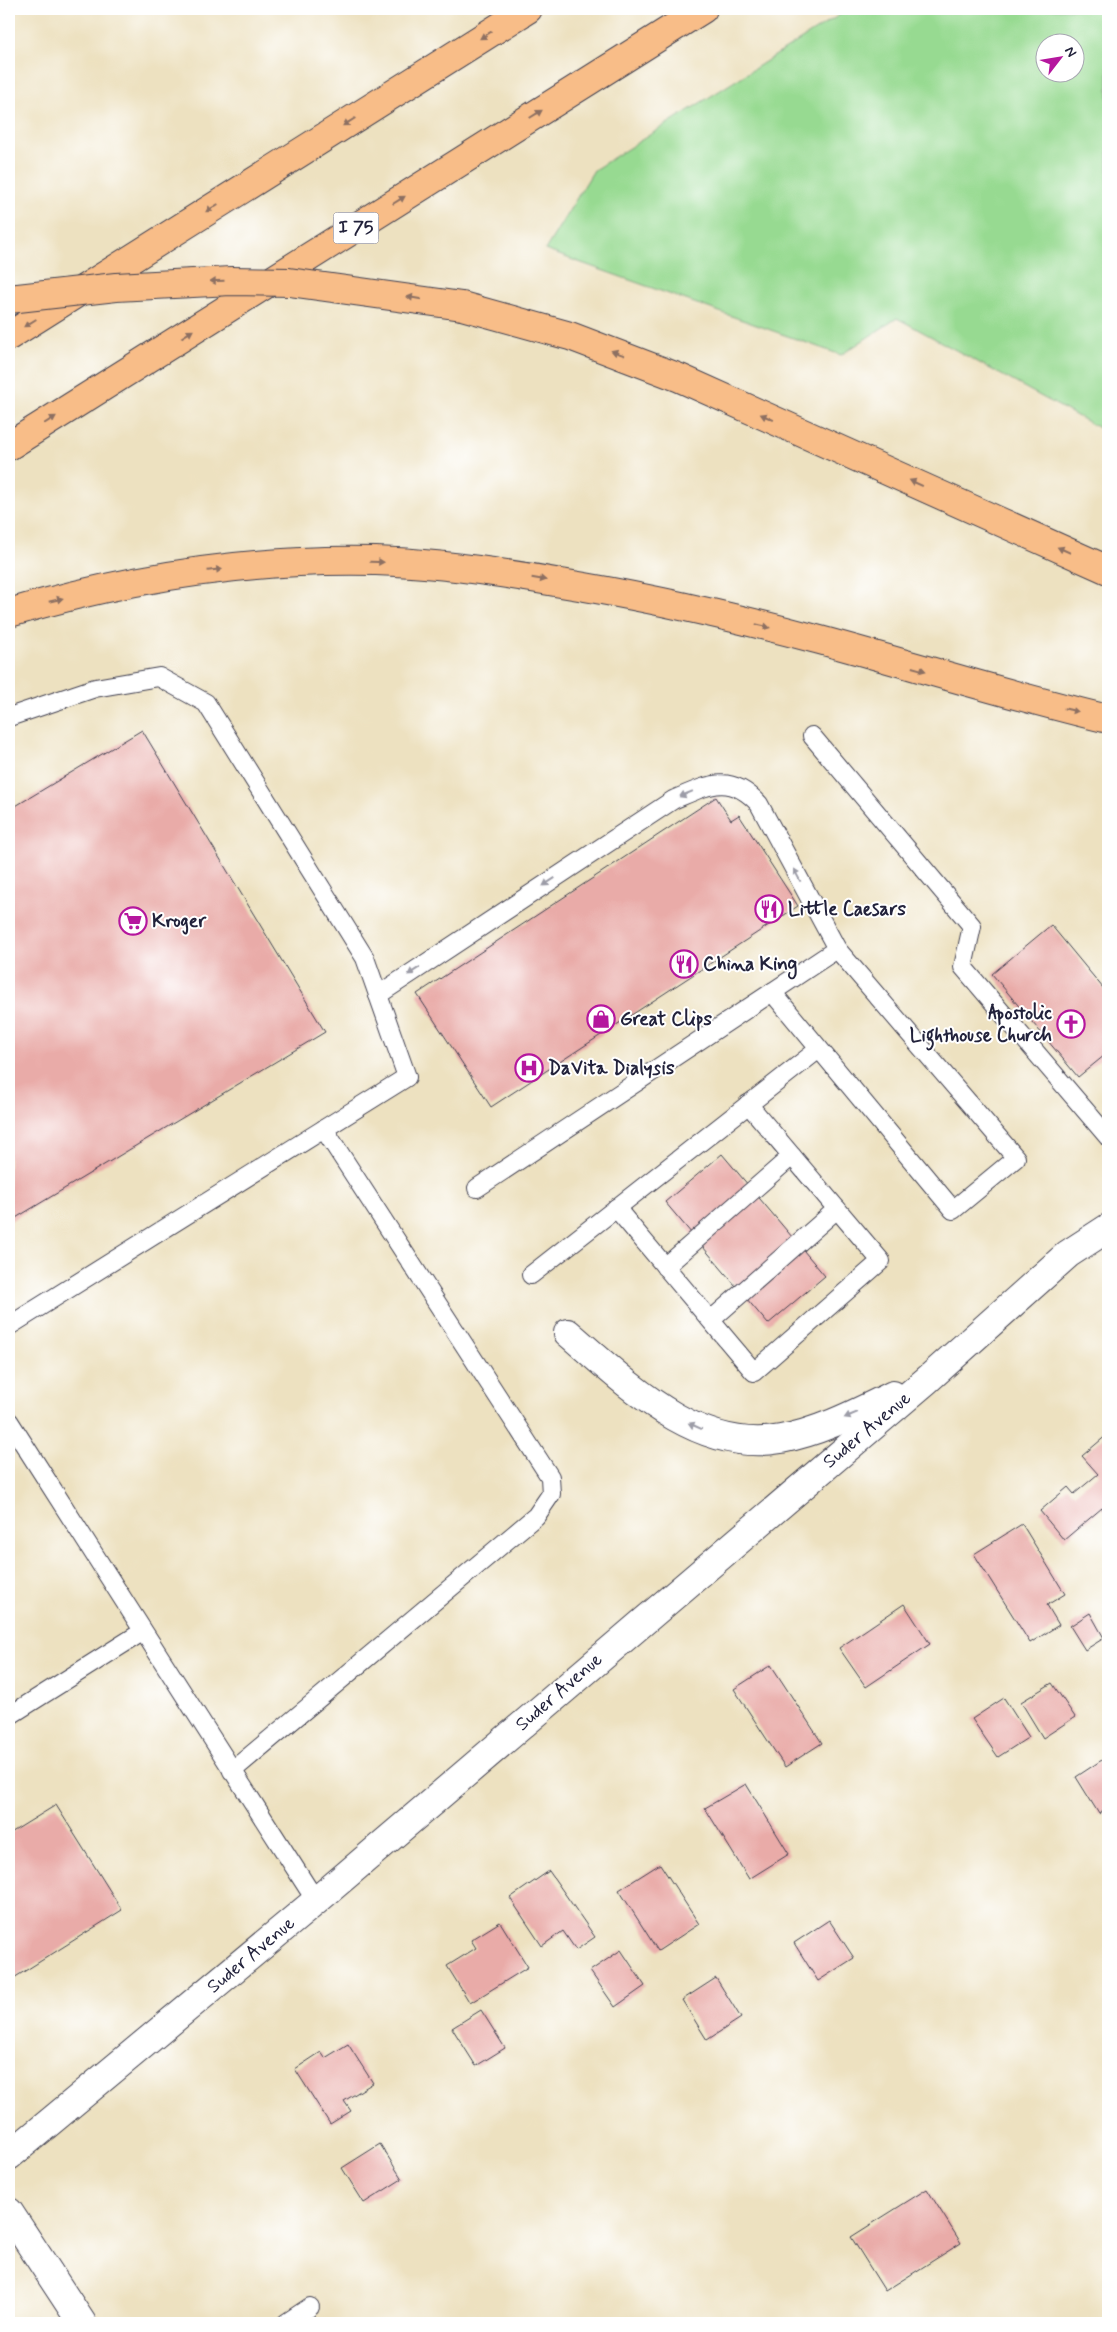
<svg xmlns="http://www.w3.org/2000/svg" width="1117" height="2332" font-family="Mynerve,sans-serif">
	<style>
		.green { fill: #97da91; stroke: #5c7e66; fill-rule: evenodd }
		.building { fill: #e9aba8 }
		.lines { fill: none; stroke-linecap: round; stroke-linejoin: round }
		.service-casing { stroke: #403f4f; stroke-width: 20 }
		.minor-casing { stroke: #403f4f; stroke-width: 30 }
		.tertiary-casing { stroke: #403f4f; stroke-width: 30 }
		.motorway-casing { stroke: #403f4f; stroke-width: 30 }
		.service { stroke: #fff; stroke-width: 18 }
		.minor { stroke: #fff; stroke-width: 28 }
		.tertiary { stroke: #fff; stroke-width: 28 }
		.motorway { stroke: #f8bd88; stroke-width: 28 }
		.motorway-bridge-casing { stroke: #403f4f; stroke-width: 30; stroke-linecap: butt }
		.motorway-bridge { stroke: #f8bd88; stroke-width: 28 }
		.oneway { fill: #8d7062 }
		.oneway2 { fill: #9c9ca7 }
		.labels { text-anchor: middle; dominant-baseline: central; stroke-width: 4; stroke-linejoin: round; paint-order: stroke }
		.shield { fill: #fff; stroke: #646476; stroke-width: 1 }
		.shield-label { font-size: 18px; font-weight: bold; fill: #22223b }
		.poi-label { font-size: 19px; font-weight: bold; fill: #22223b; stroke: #fff; text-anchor: start }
		.street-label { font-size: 19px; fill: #22223b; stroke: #fff }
	</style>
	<rect width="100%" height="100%" fill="#fff"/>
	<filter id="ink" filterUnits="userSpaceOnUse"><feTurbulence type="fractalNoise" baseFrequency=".02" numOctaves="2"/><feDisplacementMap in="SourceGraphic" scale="10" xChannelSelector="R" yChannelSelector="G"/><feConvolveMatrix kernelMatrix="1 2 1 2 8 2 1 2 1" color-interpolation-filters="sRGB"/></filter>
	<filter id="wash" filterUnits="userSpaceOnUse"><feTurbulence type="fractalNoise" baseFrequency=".0096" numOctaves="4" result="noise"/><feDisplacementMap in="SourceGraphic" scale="20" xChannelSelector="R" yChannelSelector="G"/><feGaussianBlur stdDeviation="1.12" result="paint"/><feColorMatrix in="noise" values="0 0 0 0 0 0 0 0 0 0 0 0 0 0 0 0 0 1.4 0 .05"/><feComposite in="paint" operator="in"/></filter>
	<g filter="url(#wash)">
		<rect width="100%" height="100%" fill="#ede1c0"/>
		<path class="green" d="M 849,9 L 1108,9 L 1108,433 L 897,318 L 841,355 L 545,250 L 594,170 ZM 1044,42 L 1074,42 L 1074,72 L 1044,72 Z"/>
		<g id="blocks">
			<g class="building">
				<path d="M 142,730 L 325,1032 L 9,1222 L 9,810 Z"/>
				<path d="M 716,797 L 731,820 L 739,815 L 798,906 L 491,1107 L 417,994 Z"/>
				<path d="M 1051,925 L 1108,994 L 1108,1059 L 1105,1055 L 1078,1077 L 992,974 Z"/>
				<path d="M 722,1154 L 825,1276 L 768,1324 L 665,1202 Z"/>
				<path d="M 1108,1434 L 1108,1516 L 1102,1508 L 1064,1540 L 1040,1511 L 1068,1487 L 1074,1494 L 1098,1474 L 1082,1456 Z"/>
				<path d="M 1022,1524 L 1065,1594 L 1047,1605 L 1059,1625 L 1030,1643 L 974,1554 Z"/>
				<path d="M 904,1604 L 930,1644 L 866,1687 L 839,1648 Z"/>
				<path d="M 1090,1613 L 1104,1638 L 1085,1650 L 1070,1626 Z"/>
				<path d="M 771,1665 L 822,1743 L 785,1767 L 734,1689 Z"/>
				<path d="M 1052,1683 L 1075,1717 L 1043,1738 L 1021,1702 Z"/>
				<path d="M 1004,1698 L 1029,1737 L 998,1757 L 972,1719 Z"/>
				<path d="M 1108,1756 L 1108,1808 L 1099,1814 L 1076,1777 Z"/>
				<path d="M 746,1784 L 789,1854 L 749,1879 L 705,1808 Z"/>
				<path d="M 56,1805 L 122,1910 L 9,1981 L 9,1834 Z"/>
				<path d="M 660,1864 L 699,1924 L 658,1951 L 619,1890 Z"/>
				<path d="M 549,1871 L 595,1937 L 576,1950 L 563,1931 L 542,1946 L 510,1898 Z"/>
				<path d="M 829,1920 L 854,1958 L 818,1981 L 794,1943 Z"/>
				<path d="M 500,1922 L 528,1967 L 470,2003 L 447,1966 L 476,1948 L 471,1940 Z"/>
				<path d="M 621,1950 L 645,1986 L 615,2007 L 590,1971 Z"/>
				<path d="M 716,1978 L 741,2018 L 707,2040 L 682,2000 Z"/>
				<path d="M 481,2010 L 505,2048 L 476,2066 L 452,2028 Z"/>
				<path d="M 348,2044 L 373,2083 L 344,2101 L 351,2111 L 330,2124 L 295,2069 L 321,2052 L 325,2058 Z"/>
				<path d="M 380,2144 L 402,2179 L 364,2203 L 342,2168 Z"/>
				<path d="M 927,2189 L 961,2243 L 885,2291 L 851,2237 Z"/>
			</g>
		</g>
	</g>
	<g filter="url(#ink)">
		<use href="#blocks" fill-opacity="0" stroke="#403f4f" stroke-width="1"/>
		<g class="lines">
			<g class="service-casing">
				<g id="service">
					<path d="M 9,717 L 95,688 L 159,677 L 206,703 L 365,958 L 407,1077 L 9,1326"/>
					<path d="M 812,736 L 972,926 L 963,967 L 1108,1137"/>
					<path d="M 378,995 L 673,800 C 708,785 730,772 759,804 L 837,949 L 1016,1158 L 953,1210 L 772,992"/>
					<path d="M 477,1188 L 837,949"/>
					<path d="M 616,1208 L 754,1372 L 881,1261 L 748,1104"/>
					<path d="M 665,1267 L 792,1156"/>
					<path d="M 531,1275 L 819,1049"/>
					<path d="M 711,1320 L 837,1209"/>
					<path d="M 9,1421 L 316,1901"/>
					<path d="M 9,1716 L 142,1632"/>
					<path d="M 232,1771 L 536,1516 L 551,1494 L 550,1477 L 324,1129"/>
					<path d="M 286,2323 L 310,2307"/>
				</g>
			</g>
			<g class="minor-casing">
				<path id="minor" d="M 9,2212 L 82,2323"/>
			</g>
			<g class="tertiary-casing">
				<g id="tertiary">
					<path d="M 568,1333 C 625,1382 697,1455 781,1439 C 820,1432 858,1412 893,1395"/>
					<path d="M 9,2156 L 316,1901 L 927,1380 L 1068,1254 L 1108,1228"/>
				</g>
			</g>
			<g class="motorway-casing">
				<g id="motorway">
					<path d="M 462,306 L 570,336 L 680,378 L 1108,570"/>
					<path d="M 9,336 L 528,9"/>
					<path d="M 9,446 L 703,9"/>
					<path d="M 9,613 C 127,578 252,558 376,561 C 438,563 500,572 561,583 C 648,597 734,617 820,640 C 916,666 1011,696 1108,719"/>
				</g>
			</g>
			<use href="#service" class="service"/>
			<use href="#minor" class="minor"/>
			<use href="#tertiary" class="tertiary"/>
			<use href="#motorway" class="motorway"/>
			<g class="motorway-bridge-casing">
				<path id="motorway-bridge" d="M 9,299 L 116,287 L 231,281 L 289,282 L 462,306"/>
			</g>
			<use href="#motorway-bridge" class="motorway-bridge"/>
		</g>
		<defs><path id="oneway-solid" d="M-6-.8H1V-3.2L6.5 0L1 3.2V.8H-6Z" transform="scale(1.25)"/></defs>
		<g class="oneway">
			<use href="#oneway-solid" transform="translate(486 35) rotate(148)"/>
			<use href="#oneway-solid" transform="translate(536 114) rotate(-32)"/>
			<use href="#oneway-solid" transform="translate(349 122) rotate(148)"/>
			<use href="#oneway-solid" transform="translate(399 200) rotate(-32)"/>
			<use href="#oneway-solid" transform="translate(212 208) rotate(148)"/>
			<use href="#oneway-solid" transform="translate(217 281) rotate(178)"/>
			<use href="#oneway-solid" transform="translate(414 298) rotate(-171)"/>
			<use href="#oneway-solid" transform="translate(30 323) rotate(148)"/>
			<use href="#oneway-solid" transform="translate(187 334) rotate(-32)"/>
			<use href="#oneway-solid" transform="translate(618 353) rotate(-160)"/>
			<use href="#oneway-solid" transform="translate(767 417) rotate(-156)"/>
			<use href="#oneway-solid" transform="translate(50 420) rotate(-32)"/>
			<use href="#oneway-solid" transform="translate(916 483) rotate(-156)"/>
			<use href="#oneway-solid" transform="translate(1064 550) rotate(-156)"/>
			<use href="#oneway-solid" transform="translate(377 562) rotate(2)"/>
			<use href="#oneway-solid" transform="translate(215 570) rotate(-6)"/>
			<use href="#oneway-solid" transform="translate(539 579) rotate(10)"/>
			<use href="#oneway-solid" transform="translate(56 600) rotate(-14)"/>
			<use href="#oneway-solid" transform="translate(763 626) rotate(14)"/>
			<use href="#oneway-solid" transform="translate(919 669) rotate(16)"/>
			<use href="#oneway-solid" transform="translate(1071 710) rotate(13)"/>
		</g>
		<g class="oneway2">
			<use href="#oneway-solid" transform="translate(686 794) rotate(157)"/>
			<use href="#oneway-solid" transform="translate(797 875) rotate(-118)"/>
			<use href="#oneway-solid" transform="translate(549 882) rotate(147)"/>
			<use href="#oneway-solid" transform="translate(414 971) rotate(147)"/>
			<use href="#oneway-solid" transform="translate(851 1415) rotate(157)"/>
			<use href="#oneway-solid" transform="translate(695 1426) rotate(-156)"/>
		</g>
	</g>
	<defs>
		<g id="restaurant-ring" transform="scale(1.4375)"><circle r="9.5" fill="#fff" stroke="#b5179e" stroke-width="1.5"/><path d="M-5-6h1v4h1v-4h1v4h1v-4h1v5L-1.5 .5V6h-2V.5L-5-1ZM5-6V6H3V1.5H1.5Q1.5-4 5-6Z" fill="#b5179e"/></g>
		<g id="supermarket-ring" transform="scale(1.4375)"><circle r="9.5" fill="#fff" stroke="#b5179e" stroke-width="1.5"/><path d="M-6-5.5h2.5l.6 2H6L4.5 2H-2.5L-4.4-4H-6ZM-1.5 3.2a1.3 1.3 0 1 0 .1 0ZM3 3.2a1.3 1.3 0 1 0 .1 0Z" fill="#b5179e"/></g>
		<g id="shop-ring" transform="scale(1.4375)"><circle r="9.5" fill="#fff" stroke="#b5179e" stroke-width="1.5"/><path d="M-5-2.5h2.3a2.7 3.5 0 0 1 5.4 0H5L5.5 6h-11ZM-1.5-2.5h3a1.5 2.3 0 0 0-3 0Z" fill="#b5179e"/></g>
		<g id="church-ring" transform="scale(1.4375)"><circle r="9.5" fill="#fff" stroke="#b5179e" stroke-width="1.5"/><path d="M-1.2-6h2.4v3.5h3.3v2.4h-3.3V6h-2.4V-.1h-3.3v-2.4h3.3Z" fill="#b5179e"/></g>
		<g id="hospital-ring" transform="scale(1.4375)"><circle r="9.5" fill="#fff" stroke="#b5179e" stroke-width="1.5"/><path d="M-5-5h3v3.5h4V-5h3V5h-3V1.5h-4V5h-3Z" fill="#b5179e"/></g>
	</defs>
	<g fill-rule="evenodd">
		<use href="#restaurant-ring" x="769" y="909"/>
		<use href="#supermarket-ring" x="133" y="921"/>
		<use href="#restaurant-ring" x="684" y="964"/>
		<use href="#shop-ring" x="601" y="1019"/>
		<use href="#church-ring" x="1071" y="1024"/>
		<use href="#hospital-ring" x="529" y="1068"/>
	</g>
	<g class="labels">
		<rect class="shield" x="333.5" y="212.5" width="45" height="31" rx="4"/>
		<g class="shield-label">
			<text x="356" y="228">I 75</text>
		</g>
		<g class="poi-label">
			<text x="788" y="909">Little Caesars</text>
			<text x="152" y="921">Kroger</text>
			<text x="703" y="964">China King</text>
			<text x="1052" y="1013" text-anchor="end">Apostolic<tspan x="1052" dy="22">Lighthouse Church</tspan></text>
			<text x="620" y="1019">Great Clips</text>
			<text x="548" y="1068">DaVita Dialysis</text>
		</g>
		<g class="street-label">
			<text transform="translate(867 1430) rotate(-40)">Suder Avenue</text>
			<text transform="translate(559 1692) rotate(-41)">Suder Avenue</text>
			<text transform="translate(251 1955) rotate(-40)">Suder Avenue</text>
		</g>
	</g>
	<rect width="1117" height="2332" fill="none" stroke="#fff" stroke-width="30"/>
	<g transform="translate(1060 58) rotate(59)"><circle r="24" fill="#ffffff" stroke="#a7a7b1"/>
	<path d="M0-4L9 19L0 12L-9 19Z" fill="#b5179e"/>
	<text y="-8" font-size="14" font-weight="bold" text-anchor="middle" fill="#22223b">N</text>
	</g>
</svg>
